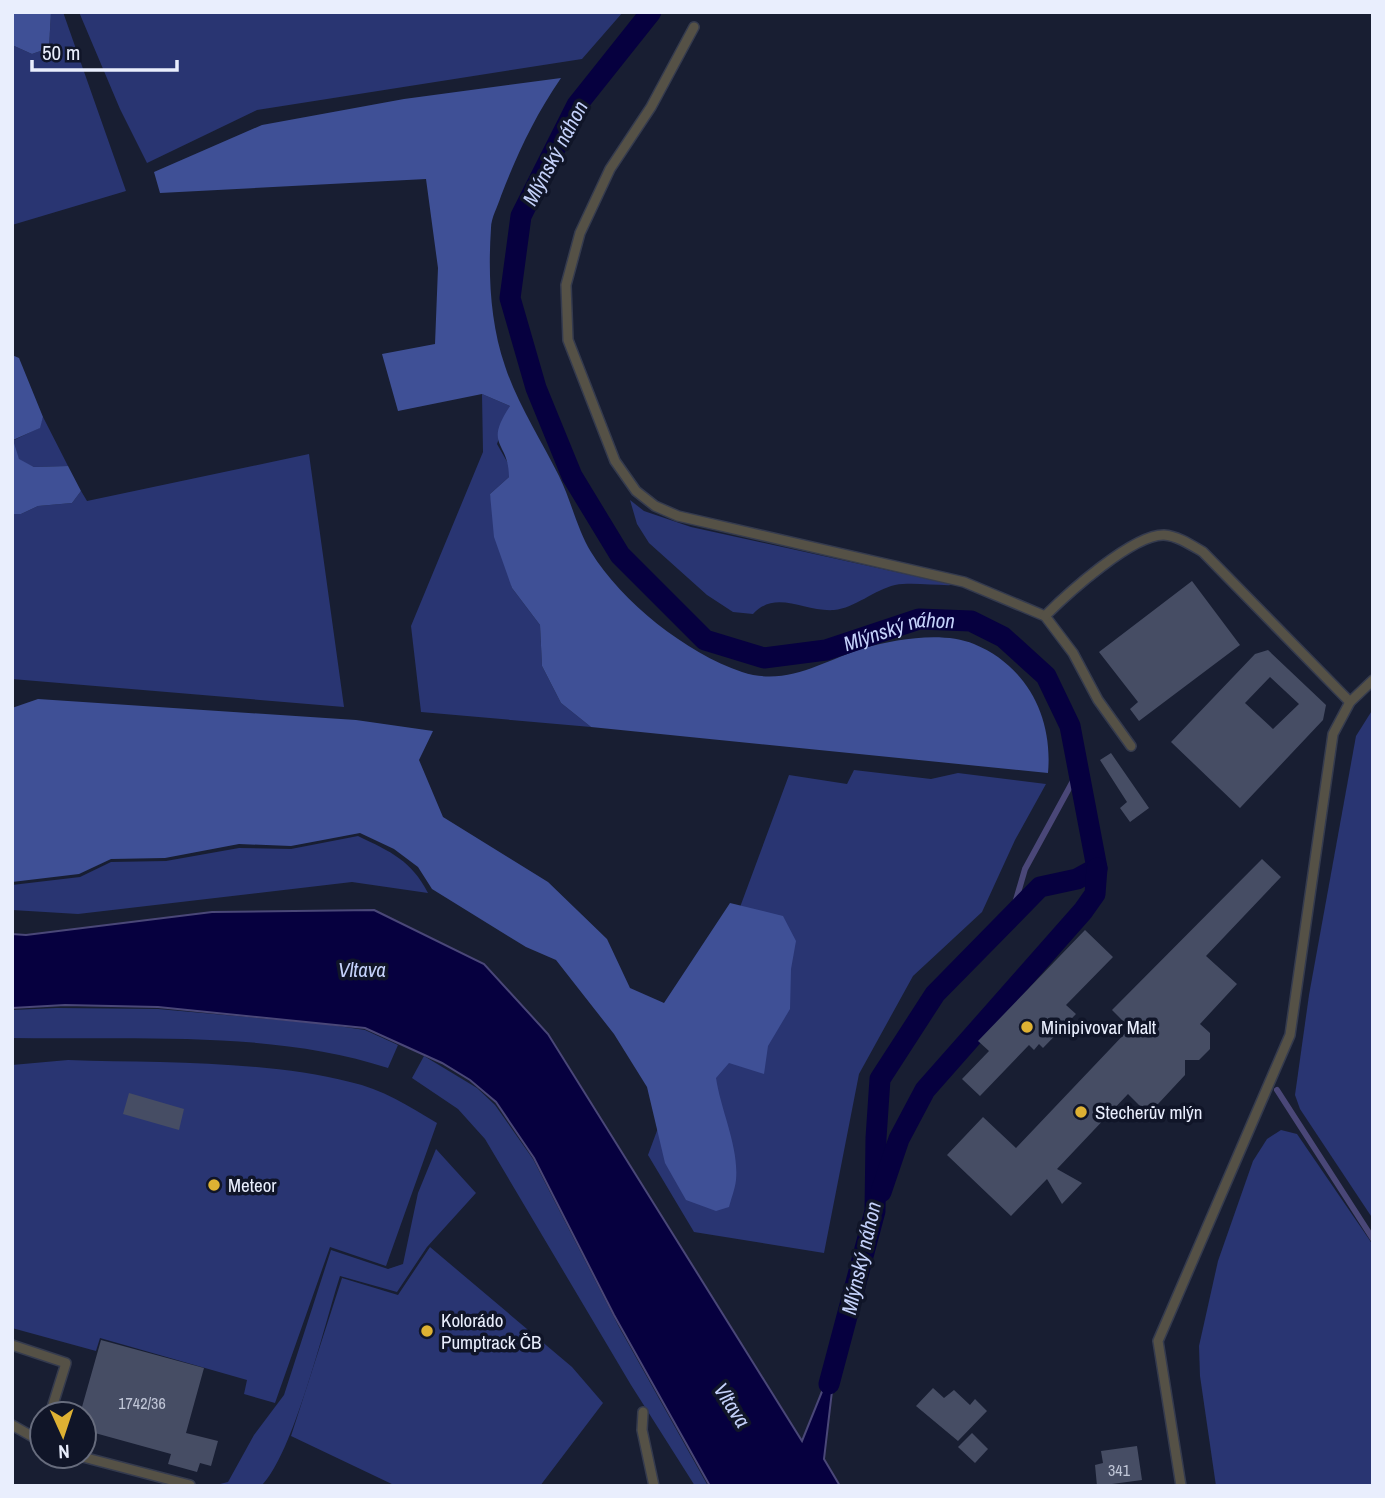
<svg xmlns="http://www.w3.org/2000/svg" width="1385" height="1498" font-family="'Archivo Narrow',sans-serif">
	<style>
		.green { fill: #293572 }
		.forest { fill: #3f5096 }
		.water { fill: #06003f; stroke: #4a4778; stroke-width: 2 }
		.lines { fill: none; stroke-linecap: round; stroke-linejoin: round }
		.stream { stroke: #4a4778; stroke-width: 6 }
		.canal { stroke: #06003f; stroke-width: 21 }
		.building { fill: #464d64; fill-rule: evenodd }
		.lane-casing { stroke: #353b4e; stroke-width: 12 }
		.lane { stroke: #555146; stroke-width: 9 }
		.poi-dot { fill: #deb133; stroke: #101528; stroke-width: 2.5 }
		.labels { text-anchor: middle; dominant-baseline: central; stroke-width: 7; stroke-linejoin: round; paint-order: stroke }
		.number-label { font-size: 16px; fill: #c0c6d7 }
		.poi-label { font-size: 19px; fill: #e9eefd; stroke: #101528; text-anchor: start }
		.water-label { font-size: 21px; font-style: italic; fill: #c4d1fa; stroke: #101528 }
	</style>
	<rect width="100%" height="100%" fill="#181e32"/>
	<g class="green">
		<path d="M 51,12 L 63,12 L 126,191 L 12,225 L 12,45 L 32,54 L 49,48 Z"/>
		<path d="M 79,12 L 623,12 L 582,59 L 257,110 L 147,163 L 120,109 Z"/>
		<path d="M 482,394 L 510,406 L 497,444 L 509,465 L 509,477 L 490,494 L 512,588 L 540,625 L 542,666 L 561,703 L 591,727 L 421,712 L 411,626 L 483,452 Z"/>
		<path d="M 43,417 L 68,466 L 34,467 L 19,460 L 12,441 L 39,428 Z"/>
		<path d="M 309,454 L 344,707 L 12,679 L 12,514 L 21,514 L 38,506 L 72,503 L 81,491 L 87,501 Z"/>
		<path d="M 630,500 L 644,511 L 691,527 L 955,585 C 936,586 913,582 895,585 C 874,590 855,608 834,610 C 804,612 776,589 753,614 L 733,612 L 707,595 L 649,543 L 637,524 Z"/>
		<path d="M 1373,709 L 1373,1219 L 1300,1109 L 1295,1095 L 1309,995 L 1356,736 Z"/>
		<path d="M 854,770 L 931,779 L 958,773 L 1046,784 L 1015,840 L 982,912 L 913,976 L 859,1074 L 824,1253 L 694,1232 L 648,1155 L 789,775 L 847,784 Z"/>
		<path d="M 358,836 C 391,852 411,860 428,893 L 352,882 L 78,914 L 12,910 L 12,885 L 80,877 L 111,862 L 166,861 L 239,848 L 291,849 Z"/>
		<path d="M 57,1008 L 158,1009 L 324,1024 L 365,1030 L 398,1045 L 388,1068 C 272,1030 133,1040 12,1038 L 12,1010 Z"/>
		<path d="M 424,1056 L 477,1088 L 495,1105 L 533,1159 L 619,1327 L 708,1486 L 695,1486 L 631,1385 L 485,1139 L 458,1109 L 412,1078 Z"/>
		<path d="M 68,1060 C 157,1063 264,1060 350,1082 C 382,1089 409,1106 437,1123 L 386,1266 L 330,1247 L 275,1403 L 244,1394 L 247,1380 L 100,1338 L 96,1351 L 12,1328 L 12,1065 Z"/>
		<path d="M 1281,1130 L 1297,1134 L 1373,1245 L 1373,1486 L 1216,1486 L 1200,1376 L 1199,1346 L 1218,1261 L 1253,1161 L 1267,1139 Z"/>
		<path d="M 436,1149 L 476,1193 L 427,1247 L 397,1292 L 340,1276 C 325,1323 293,1456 261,1486 L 212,1486 L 228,1482 L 254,1435 L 284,1395 L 331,1250 L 388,1269 L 403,1264 L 418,1193 Z"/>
		<path d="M 430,1247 L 572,1367 L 603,1403 L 540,1486 L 396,1486 L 291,1436 L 342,1278 L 398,1295 Z"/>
	</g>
	<g class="forest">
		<path d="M 12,12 L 51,12 L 49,48 L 32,54 L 12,45 Z"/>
		<path d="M 561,78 C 535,116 518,152 501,196 C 498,206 491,218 491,228 C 488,273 490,323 505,366 C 517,403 541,440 559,476 C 571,500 577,529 591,552 C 622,602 686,653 742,672 C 787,687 823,661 864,648 C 896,639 943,631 974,644 C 1027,666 1053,717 1048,773 L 591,727 L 561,703 L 542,666 L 540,625 L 512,588 L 494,537 L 490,494 L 509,477 C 509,441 483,447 510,406 L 482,394 L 398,411 L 382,354 L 435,344 L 438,268 L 426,179 L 160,193 L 154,172 L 262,125 L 404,99 Z"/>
		<path d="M 12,355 L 19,358 L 43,417 L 40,428 L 13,440 L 19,459 L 34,467 L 68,466 L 81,491 L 72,503 L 38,506 L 21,514 L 12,514 Z"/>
		<path d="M 38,699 L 356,720 L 433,731 L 419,760 L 443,817 L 548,882 L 607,939 L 630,988 L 664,1003 L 730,903 L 783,916 L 796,941 L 791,969 L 790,1009 L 768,1046 L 764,1074 L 729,1063 L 716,1078 C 721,1111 739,1147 736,1180 C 735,1189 731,1199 729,1207 L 716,1211 L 686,1200 L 665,1163 L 647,1087 L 614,1034 L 556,960 L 526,947 L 432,889 L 418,867 L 394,849 L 360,833 L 291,846 L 239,844 L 165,858 L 111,859 L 79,874 L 12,882 L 12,708 Z"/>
	</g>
	<path class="water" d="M 374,910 L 484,964 L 548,1034 L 802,1441 L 836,1357 L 824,1459 L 840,1486 L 710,1486 L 614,1315 L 534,1158 L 496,1102 L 470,1080 L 442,1063 L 365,1028 L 158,1007 L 65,1005 L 12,1008 L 12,934 L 26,935 L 212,912 Z"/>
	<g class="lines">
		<g class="stream">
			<path d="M 1011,917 L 1025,869 L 1079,770"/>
			<path d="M 1277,1090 L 1373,1239"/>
		</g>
		<g class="canal">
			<path id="s1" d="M 651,12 L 577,105 L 521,216 L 510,298 L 536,388 L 572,476 L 620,555 L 705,640 L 764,658 L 826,650 L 919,619 L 971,621 L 1003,637 L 1046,676 L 1070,726 L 1097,868 L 1077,879 L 1040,887 L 935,994 L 880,1079 L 876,1138 L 875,1211 L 829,1384"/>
			<path d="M 881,1192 L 899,1139 L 925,1090 L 1083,911 L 1095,894 L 1097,868"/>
		</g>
	</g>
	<g class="building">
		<path d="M 1192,581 L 1240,645 L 1139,721 L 1130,709 L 1138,702 L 1099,652 Z"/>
		<path d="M 1268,650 L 1326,705 L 1323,720 L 1240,808 L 1171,742 L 1255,654 ZM 1270,677 L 1299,704 L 1273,729 L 1245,703 Z"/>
		<path d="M 1111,753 L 1149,808 L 1130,822 L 1120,808 L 1127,802 L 1100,760 Z"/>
		<path d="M 1262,859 L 1281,877 L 1206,956 L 1237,984 L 1200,1024 L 1210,1033 L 1210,1049 L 1199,1060 L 1185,1060 L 1185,1075 L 1158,1104 L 1141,1107 L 1128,1094 L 1057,1169 L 1082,1183 L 1062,1204 L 1047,1179 L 1011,1216 L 947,1155 L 983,1117 L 1016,1148 L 1130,1028 L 1112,1010 Z"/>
		<path d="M 1085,930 L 1113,957 L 1066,1005 L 1076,1014 L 1043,1048 L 1039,1044 L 1034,1050 L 1029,1045 L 980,1096 L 962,1079 L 989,1051 L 978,1041 Z"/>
		<path d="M 129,1093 L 184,1109 L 179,1130 L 123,1114 Z"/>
		<path d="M 101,1340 L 204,1368 L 186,1433 L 218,1441 L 211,1466 L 200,1463 L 197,1472 L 168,1464 L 171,1454 L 84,1430 L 84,1414 L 80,1414 Z"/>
		<path d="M 933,1388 L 944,1398 L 954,1390 L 970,1405 L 975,1399 L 987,1411 L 958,1441 L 916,1406 Z"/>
		<path d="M 972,1433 L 988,1449 L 975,1463 L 958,1447 Z"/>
		<path d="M 1137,1446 L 1142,1480 L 1097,1486 L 1095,1465 L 1103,1463 L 1101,1451 Z"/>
	</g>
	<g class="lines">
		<g class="lane-casing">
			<g id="lane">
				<path d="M 694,27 L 651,107 L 610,169 L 580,233 L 566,285 L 568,340 L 615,461 L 636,491 L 655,506 L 678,516 L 964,582 L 1045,616 L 1073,653 L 1098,700 L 1131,746"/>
				<path d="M 1045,616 C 1067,594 1133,534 1164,535 C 1178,536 1191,545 1203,552 L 1350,702"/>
				<path d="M 12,1345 L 66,1363 L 50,1414"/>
				<path d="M 643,1412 L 642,1430 L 654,1486"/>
				<path d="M 12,1425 L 42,1442"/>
				<path d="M 79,1456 L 190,1485"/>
				<path d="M 1181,1486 L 1158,1341 L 1290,1035 L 1333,734 L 1350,702 L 1373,680"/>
			</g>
		</g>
		<use href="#lane" class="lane"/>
	</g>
	<g class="poi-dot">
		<circle cx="1027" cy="1027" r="7"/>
		<circle cx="1081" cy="1112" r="7"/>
		<circle cx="214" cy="1185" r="7"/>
		<circle cx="427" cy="1331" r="7"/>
	</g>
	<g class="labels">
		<g class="number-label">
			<text x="142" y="1403">1742/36</text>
			<text x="1119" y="1470">341</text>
		</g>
		<g class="poi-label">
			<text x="1041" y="1027">Minipivovar Malt</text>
			<text x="1095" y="1112">Stecherův mlýn</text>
			<text x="228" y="1185">Meteor</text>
			<text x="441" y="1320">Kolorádo<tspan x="441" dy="22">Pumptrack ČB</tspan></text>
		</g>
		<g class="water-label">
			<text transform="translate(555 153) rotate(-62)">Mlýnský náhon</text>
			<text stroke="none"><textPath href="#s1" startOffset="928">Mlýnský náhon</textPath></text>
			<text x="362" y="969">Vltava</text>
			<text transform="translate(861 1258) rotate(-77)">Mlýnský náhon</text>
			<text transform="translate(732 1405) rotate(57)">Vltava</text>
		</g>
	</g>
	<rect width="1385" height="1498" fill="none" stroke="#e9eefd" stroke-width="28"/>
	<g transform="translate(63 1435) rotate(177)"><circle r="33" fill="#101528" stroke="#676c7d" stroke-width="2"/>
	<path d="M0-5L12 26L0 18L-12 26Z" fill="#deb133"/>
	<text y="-10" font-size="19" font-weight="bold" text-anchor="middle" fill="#e9eefd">N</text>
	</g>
	<path d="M32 60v10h145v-10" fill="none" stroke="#e9eefd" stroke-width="3.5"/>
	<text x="42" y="60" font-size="21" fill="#e9eefd" stroke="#101528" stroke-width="5" paint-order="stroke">50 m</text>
</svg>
